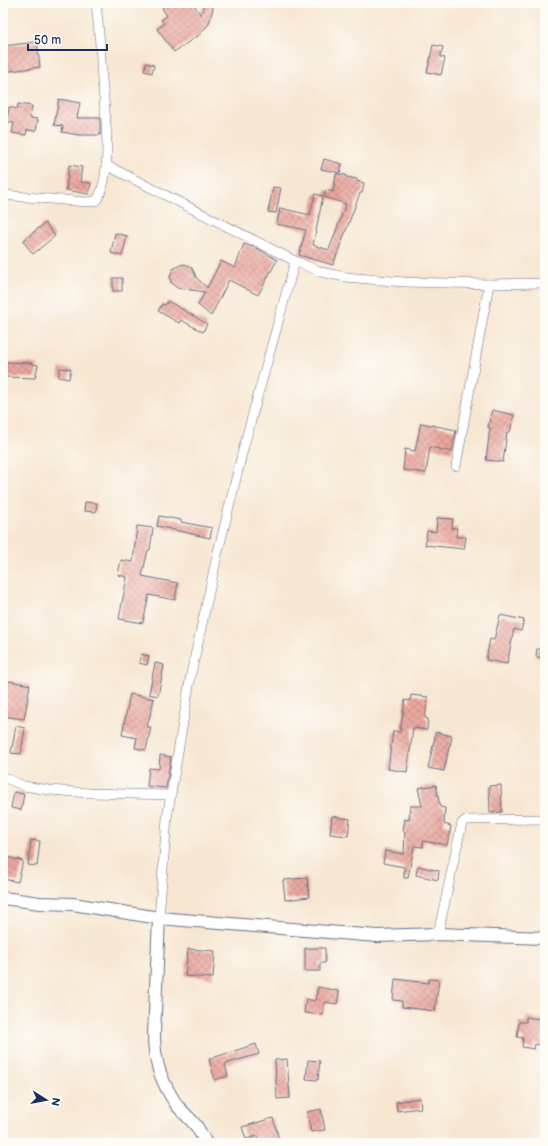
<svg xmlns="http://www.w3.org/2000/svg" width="548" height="1146" font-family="'Balsamiq Sans',sans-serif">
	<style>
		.building { fill: url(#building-cross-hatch) }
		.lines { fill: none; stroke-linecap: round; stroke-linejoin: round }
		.minor-casing { stroke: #686f87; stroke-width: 10 }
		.tertiary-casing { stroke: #686f87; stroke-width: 14 }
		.minor { stroke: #fff; stroke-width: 9 }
		.tertiary { stroke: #fff; stroke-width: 12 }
	</style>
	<defs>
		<pattern id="building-cross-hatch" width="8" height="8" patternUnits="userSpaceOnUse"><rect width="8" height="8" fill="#eba79e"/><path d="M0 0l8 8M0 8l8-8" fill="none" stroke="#be8884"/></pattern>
	</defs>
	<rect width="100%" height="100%" fill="#fdfcf7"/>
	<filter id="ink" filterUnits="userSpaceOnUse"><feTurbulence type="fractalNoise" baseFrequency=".025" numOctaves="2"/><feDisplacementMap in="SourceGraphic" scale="8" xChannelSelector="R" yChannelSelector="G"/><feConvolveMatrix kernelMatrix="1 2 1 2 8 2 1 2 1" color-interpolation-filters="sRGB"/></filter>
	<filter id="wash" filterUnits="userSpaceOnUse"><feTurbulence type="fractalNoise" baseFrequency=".012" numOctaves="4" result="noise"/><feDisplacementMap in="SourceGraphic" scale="16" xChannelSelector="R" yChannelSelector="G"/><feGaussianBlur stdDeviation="0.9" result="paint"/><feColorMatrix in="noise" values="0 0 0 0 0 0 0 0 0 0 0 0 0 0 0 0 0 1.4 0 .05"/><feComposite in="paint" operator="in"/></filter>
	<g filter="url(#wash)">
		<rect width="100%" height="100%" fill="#f7e7d2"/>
		<g id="blocks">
			<g class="building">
				<path d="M 169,3 L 193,3 L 201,15 L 204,3 L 214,4 L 209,24 L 197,37 L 197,36 L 174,52 L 157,29 L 164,24 L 161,20 L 167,16 L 162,8 Z"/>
				<path d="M 37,42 L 40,67 L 3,72 L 3,46 Z"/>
				<path d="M 433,45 L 443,47 L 440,57 L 445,58 L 441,75 L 427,72 Z"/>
				<path d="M 146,63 L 154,65 L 152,73 L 144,71 Z"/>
				<path d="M 59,99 L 80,103 L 77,118 L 100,118 L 100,135 L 79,135 L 62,132 L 63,126 L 54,125 Z"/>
				<path d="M 18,104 L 32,106 L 30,118 L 38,119 L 36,131 L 27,130 L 26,135 L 12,133 L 14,123 L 7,122 L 9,107 L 17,109 Z"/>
				<path d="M 324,159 L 342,164 L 340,173 L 321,169 Z"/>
				<path d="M 69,165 L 82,167 L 80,182 L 91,183 L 89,194 L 66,190 Z"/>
				<path d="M 336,174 L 346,175 L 346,177 L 357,179 L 357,181 L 364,183 L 362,193 L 360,193 L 333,265 L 299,255 L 306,230 L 277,224 L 280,208 L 310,215 L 315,194 L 323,196 L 313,245 L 329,250 L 346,204 L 324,197 L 326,190 L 333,192 Z"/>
				<path d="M 273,187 L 281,188 L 276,213 L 268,212 Z"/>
				<path d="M 45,223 L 55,236 L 33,254 L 23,241 Z"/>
				<path d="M 115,233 L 127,236 L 122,256 L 111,253 Z"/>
				<path d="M 244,244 L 259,249 L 277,260 L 258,295 L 229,280 L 211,316 L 198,305 L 205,292 L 177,288 L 171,282 L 170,277 L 173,269 L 180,265 L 185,264 L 192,268 L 194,272 L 196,277 L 207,288 L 221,261 L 235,268 Z"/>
				<rect x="113" y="278" width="9" height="13"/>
				<path d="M 168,301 L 207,324 L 203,332 L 181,320 L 179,323 L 158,311 L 162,304 L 165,305 Z"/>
				<path d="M 6,362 L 30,363 L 38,365 L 35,378 L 5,377 Z"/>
				<path d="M 60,368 L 71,369 L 69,379 L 58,377 Z"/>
				<path d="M 492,410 L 514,415 L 510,432 L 507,432 L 503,462 L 486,460 L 490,428 L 488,427 Z"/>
				<path d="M 421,423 L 456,430 L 452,452 L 430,447 L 426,473 L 403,470 L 405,449 L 415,451 Z"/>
				<path d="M 85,502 L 97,503 L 96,512 L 84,511 Z"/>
				<path d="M 159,516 L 181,520 L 181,522 L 212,528 L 210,538 L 157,526 Z"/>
				<path d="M 437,518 L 453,519 L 452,528 L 457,528 L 456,537 L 466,537 L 464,549 L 425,545 L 427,531 L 436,532 Z"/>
				<path d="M 137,526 L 153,528 L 150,550 L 148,550 L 142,576 L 178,583 L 175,600 L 149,595 L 143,623 L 119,619 L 127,577 L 118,575 L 121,560 L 133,562 Z"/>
				<path d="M 500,615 L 524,620 L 521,631 L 514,629 L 507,664 L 486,660 L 490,639 L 494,640 Z"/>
				<path d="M 537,649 L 545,649 L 545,658 L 536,657 Z"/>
				<path d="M 141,654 L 149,656 L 147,665 L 139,663 Z"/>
				<path d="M 155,663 L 164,665 L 158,696 L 149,694 Z"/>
				<path d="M 9,681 L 30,685 L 24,719 L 3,716 L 3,691 L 7,692 Z"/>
				<path d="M 130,694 L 154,699 L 147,727 L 151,727 L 146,750 L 135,748 L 137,738 L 122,735 Z"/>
				<path d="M 411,695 L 428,697 L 425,718 L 428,719 L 427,730 L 413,728 L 407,772 L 388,769 L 393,731 L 400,732 L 405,700 L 410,701 Z"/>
				<path d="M 16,726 L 25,728 L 21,754 L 11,753 Z"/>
				<path d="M 436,732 L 452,736 L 450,747 L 449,747 L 444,771 L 428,768 Z"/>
				<path d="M 160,755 L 171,757 L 166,788 L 147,786 L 149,768 L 159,769 Z"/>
				<path d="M 436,785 L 440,807 L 445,808 L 444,824 L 451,826 L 447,845 L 423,841 L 423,847 L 414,846 L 408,878 L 404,878 L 404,867 L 383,863 L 385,851 L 404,854 L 405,831 L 403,831 L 405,819 L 409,820 L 410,806 L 422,806 L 418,788 Z"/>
				<path d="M 501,785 L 502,812 L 490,813 L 489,786 Z"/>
				<path d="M 14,792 L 24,794 L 21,810 L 11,808 Z"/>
				<path d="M 332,816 L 350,819 L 348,836 L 330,834 Z"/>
				<path d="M 31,840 L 40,841 L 37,866 L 28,865 Z"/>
				<path d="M 3,856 L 23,861 L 18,882 L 3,879 Z"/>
				<path d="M 418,866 L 439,871 L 438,880 L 416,875 Z"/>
				<path d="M 307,878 L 309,897 L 285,900 L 283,880 Z"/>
				<path d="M 305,948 L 325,948 L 325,963 L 320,963 L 320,971 L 305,971 Z"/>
				<path d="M 188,949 L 215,951 L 213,978 L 185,976 Z"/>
				<path d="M 395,979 L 428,983 L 429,979 L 439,980 L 435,1011 L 402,1007 L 402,1001 L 393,1000 Z"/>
				<path d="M 318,987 L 339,991 L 337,1004 L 325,1002 L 323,1015 L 304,1013 L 306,999 L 315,1001 Z"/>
				<path d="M 526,1017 L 545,1020 L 542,1045 L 535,1044 L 534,1049 L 522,1047 L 523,1038 L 517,1037 L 519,1022 L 526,1022 Z"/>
				<path d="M 256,1044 L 259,1054 L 225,1064 L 228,1076 L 215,1080 L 209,1059 Z"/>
				<path d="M 287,1059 L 290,1098 L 277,1099 L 275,1060 Z"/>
				<path d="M 308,1060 L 320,1061 L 318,1080 L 306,1079 Z"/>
				<path d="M 420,1098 L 421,1108 L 397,1111 L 396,1102 Z"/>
				<path d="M 321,1109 L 325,1130 L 311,1132 L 307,1112 Z"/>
				<path d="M 273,1118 L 280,1143 L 260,1143 L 258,1136 L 246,1139 L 242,1127 Z"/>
			</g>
		</g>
	</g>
	<g filter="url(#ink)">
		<use href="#blocks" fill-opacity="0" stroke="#686f87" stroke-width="1"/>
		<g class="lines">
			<g class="minor-casing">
				<g id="minor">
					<path d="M 106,165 L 295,261 L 321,272 L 345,277 L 404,282 L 489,284 L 545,283"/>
					<path d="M 3,195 L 86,202 L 96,201 C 114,177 105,110 102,80 C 101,54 99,29 96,3"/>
					<path d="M 456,466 L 489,284"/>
					<path d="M 3,777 L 24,786 L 49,790 L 90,793 L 171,795"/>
					<path d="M 159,918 L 167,818 L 191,674 L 217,556 L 244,446 L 295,261"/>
					<path d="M 438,934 L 462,823 L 466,820 L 545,819"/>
				</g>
			</g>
			<g class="tertiary-casing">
				<g id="tertiary">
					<path d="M 3,898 L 40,903 L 73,904 L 159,918 L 377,936 L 438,934 L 545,938"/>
					<path d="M 159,918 L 154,1035 C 154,1062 161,1081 176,1104 C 182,1112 191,1119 197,1127 C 200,1132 203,1138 206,1143"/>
				</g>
			</g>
			<use href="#minor" class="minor"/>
			<use href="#tertiary" class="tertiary"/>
		</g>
	</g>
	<rect width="548" height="1146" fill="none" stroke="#fdfcf7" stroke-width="16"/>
	<g transform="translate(46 1100) rotate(101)" stroke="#fdfcf7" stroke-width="3" paint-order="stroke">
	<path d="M0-3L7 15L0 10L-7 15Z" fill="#1b2f5e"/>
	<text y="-6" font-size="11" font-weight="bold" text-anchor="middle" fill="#1b2f5e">N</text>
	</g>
	<path d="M28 44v6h79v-6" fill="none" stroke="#1b2f5e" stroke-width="2"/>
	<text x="34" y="44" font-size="12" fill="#1b2f5e" stroke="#fdfcf7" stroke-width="3" paint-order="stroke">50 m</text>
</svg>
